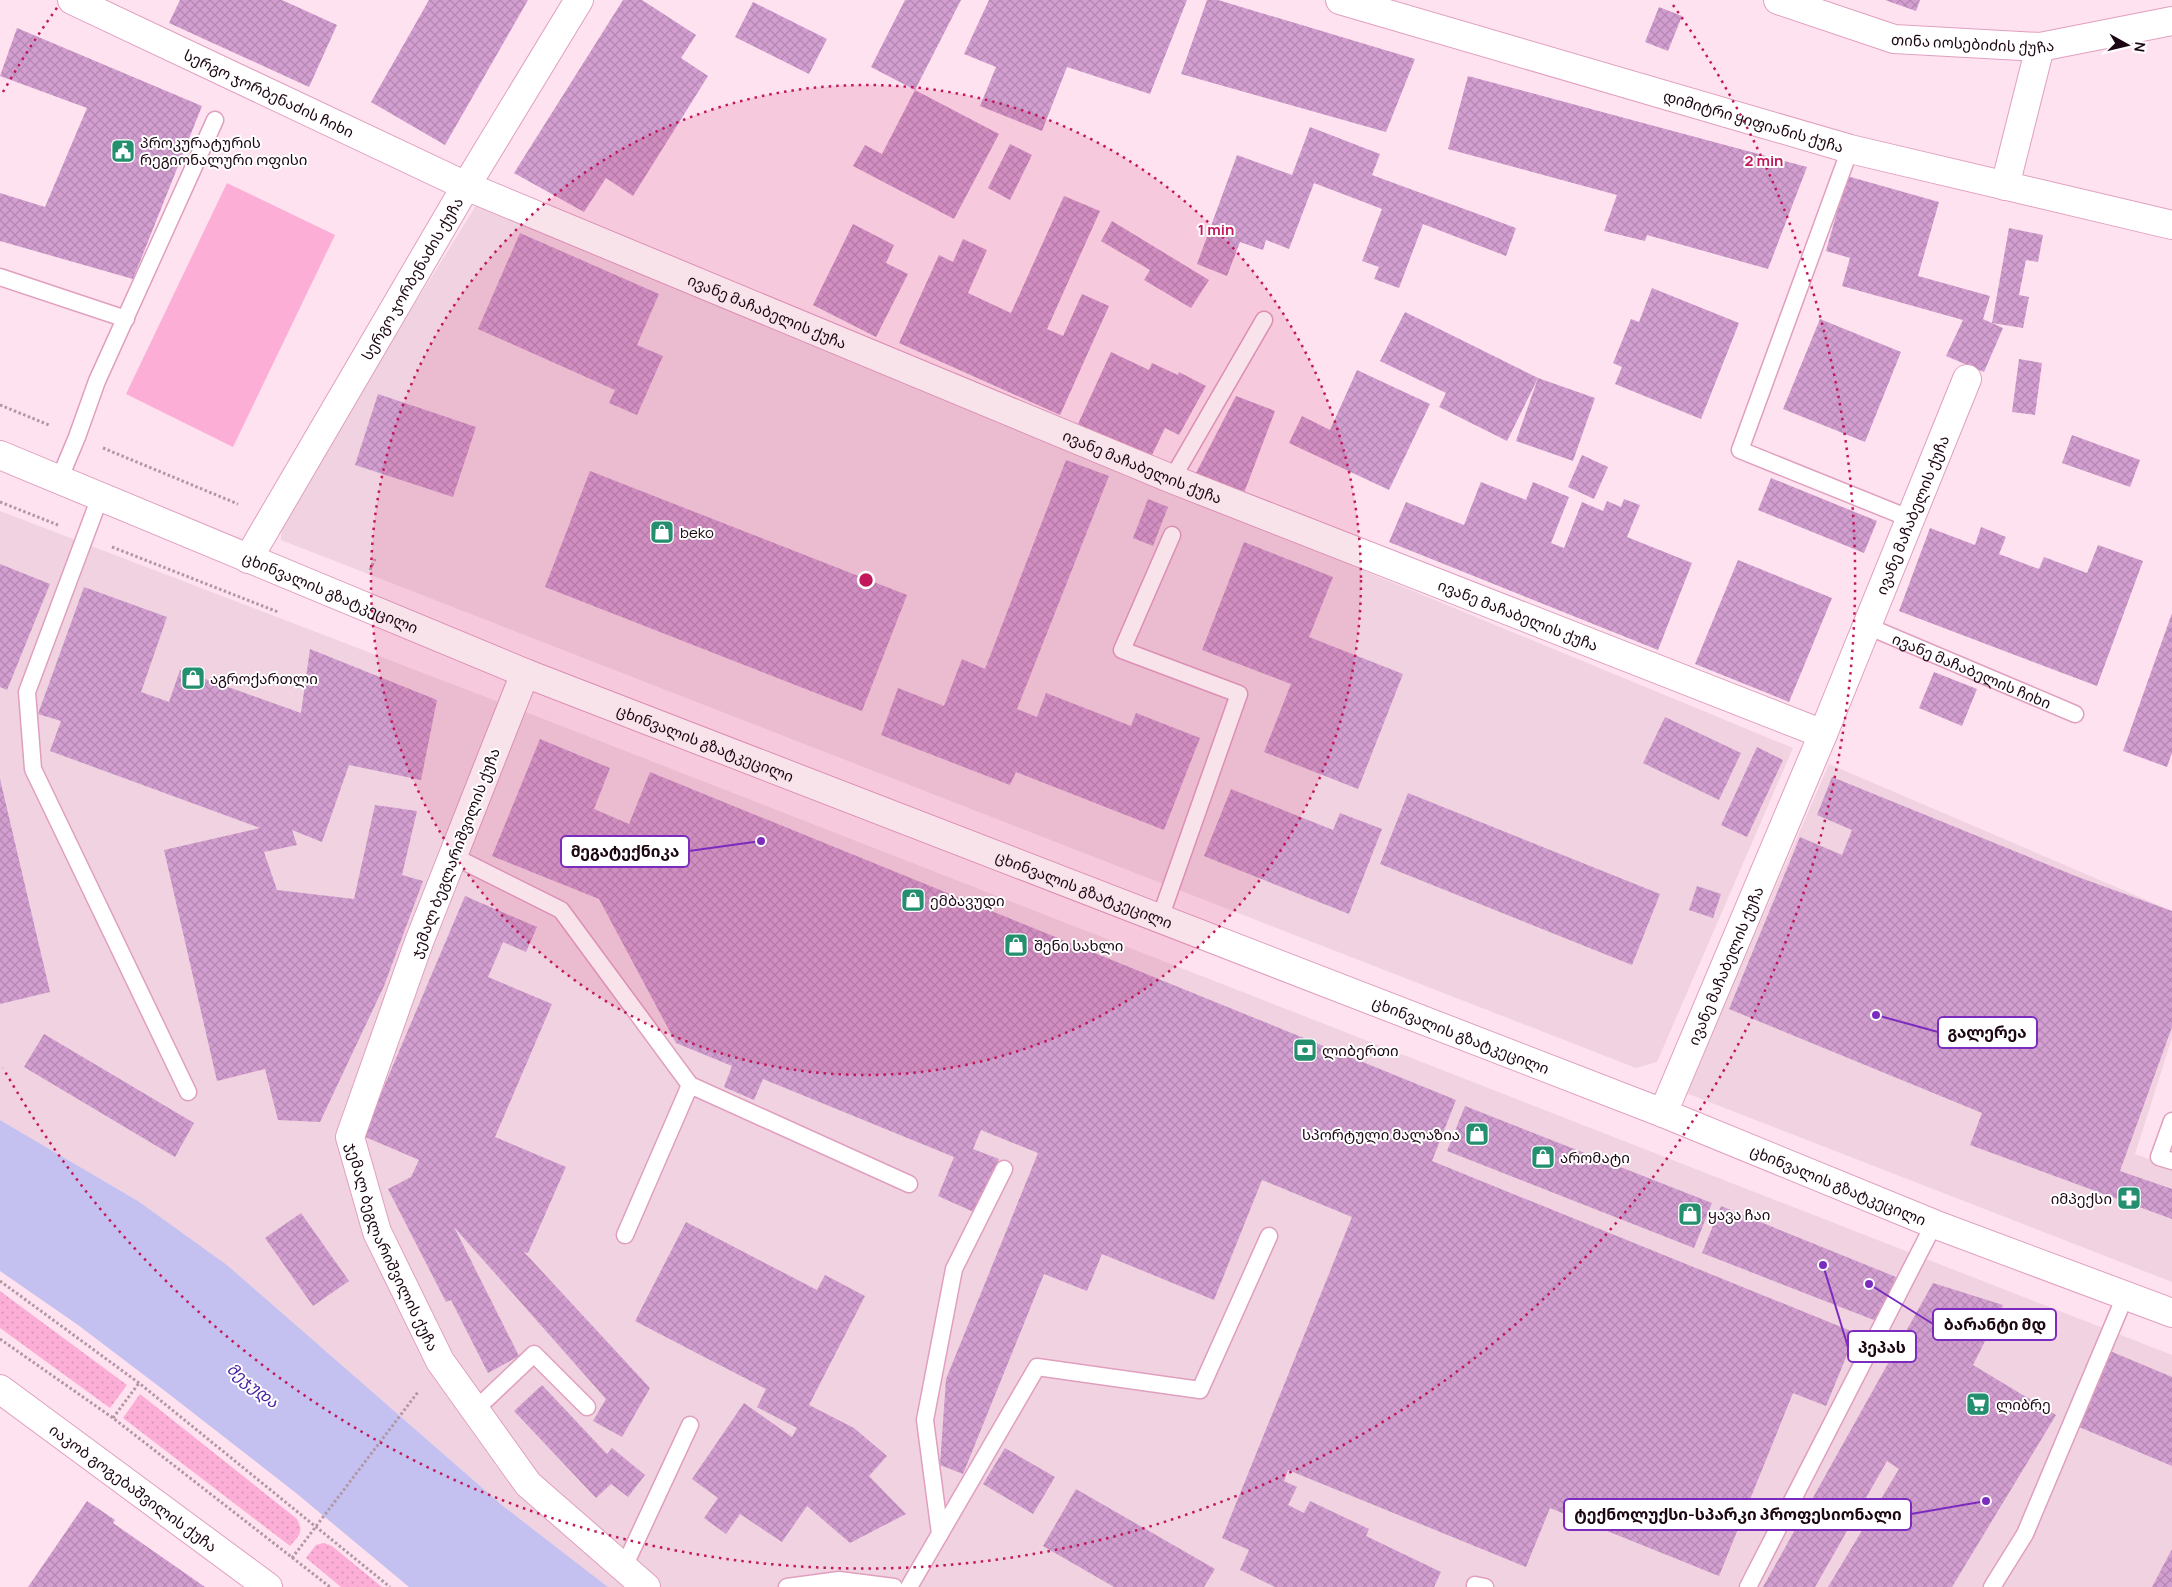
<svg xmlns="http://www.w3.org/2000/svg" width="2172" height="1587" font-family="Manrope,'Noto Sans Georgian',sans-serif">
	<style>
		.built { fill: #f1d2e1 }
		.green { fill: url(#green-dots) }
		.pitch { fill: #fcaed6 }
		.water { fill: #c4c1f0 }
		.building { fill: url(#building-cross-hatch) }
		.lines { fill: none; stroke-linecap: round; stroke-linejoin: round }
		.lane-casing { stroke: #e19fc0; stroke-width: 19 }
		.street-casing { stroke: #e19fc0; stroke-width: 30 }
		.secondary-casing { stroke: #e19fc0; stroke-width: 30 }
		.path { stroke: #b197a4; stroke-width: 3; stroke-dasharray: 2.5 2.5; stroke-linecap: butt }
		.lane { stroke: #fff; stroke-width: 16 }
		.street { stroke: #fff; stroke-width: 28 }
		.secondary { stroke: #fff; stroke-width: 28 }
		.ring { fill: none; stroke: #c2185b; stroke-width: 2.5; stroke-dasharray: 2.5 5 }
		.labels { text-anchor: middle; dominant-baseline: central; stroke-width: 4; stroke-linejoin: round; paint-order: stroke }
		.street-label { font-size: 15px; fill: #1c0613; stroke: #fff }
		.poi-label { font-size: 15px; fill: #1c0613; stroke: #fff; text-anchor: start }
		.water-label { font-size: 16px; font-style: italic; fill: #451ca1; stroke: #fff }
		.centre { fill: #c2185b; stroke: #fff; stroke-width: 2.5 }
		.ring-label { font-size: 15px; text-anchor: middle; font-weight: bold; fill: #c2185b; stroke: #fff; stroke-width: 4; stroke-linejoin: round; paint-order: stroke }
		.leader { fill: none; stroke: #7b2cbf; stroke-width: 2 }
		.callout-dot { fill: #7b2cbf; stroke: #fff; stroke-width: 2 }
		.callout { fill: #fff; stroke: #7b2cbf; stroke-width: 2 }
		.callout-label { font-size: 16px; text-anchor: middle; font-weight: bold; fill: #1c0613 }
	</style>
	<defs>
		<pattern id="green-dots" width="8" height="8" patternUnits="userSpaceOnUse" patternTransform="scale(1.25)"><rect width="8" height="8" fill="#fcaed6"/><path d="M2 2h.1M6 6h.1" fill="none" stroke="#d794b7" stroke-width="1.8" stroke-linecap="round"/></pattern>
		<pattern id="building-cross-hatch" width="8" height="8" patternUnits="userSpaceOnUse" patternTransform="scale(1.25)"><rect width="8" height="8" fill="#d29fd0"/><path d="M0 0l8 8M0 8l8-8" fill="none" stroke="#b487b2"/></pattern>
	</defs>
	<rect width="100%" height="100%" fill="#fee2ef"/>
	<g class="built">
		<path d="M 477,204 L 1793,748 L 1657,1062 L 1636,1068 L 281,540 L 282,517 Z"/>
		<path d="M 0,511 L 541,718 L 2172,1355 L 2172,1587 L 608,1587 L 503,1506 L 227,1265 L 138,1201 L 0,1120 Z"/>
		<path d="M 1829,764 L 2172,911 L 2172,1038 L 2135,1154 L 2172,1167 L 2172,1282 L 1686,1093 Z"/>
	</g>
	<g class="green">
		<path d="M 0,1291 L 127,1385 L 110,1408 L 0,1328 Z"/>
		<path d="M 140,1394 L 297,1519 C 304,1533 299,1535 290,1546 L 123,1418 Z"/>
		<path d="M 324,1543 L 332,1546 L 382,1587 L 341,1587 L 306,1558 L 316,1545 Z"/>
	</g>
	<path class="pitch" d="M 227,183 L 335,235 L 233,447 L 126,394 Z"/>
	<path class="water" d="M 0,1120 L 138,1201 L 227,1265 L 503,1506 L 608,1587 L 409,1587 L 296,1493 L 165,1391 L 78,1325 L 0,1271 Z"/>
	<g class="building">
		<path d="M 180,0 L 282,0 L 337,25 L 309,87 L 169,23 Z"/>
		<path d="M 429,0 L 528,0 L 445,145 L 371,102 Z"/>
		<path d="M 623,0 L 642,0 L 696,35 L 681,58 L 708,76 L 633,196 L 606,178 L 584,212 L 514,173 Z"/>
		<path d="M 905,0 L 961,0 L 915,90 L 871,67 Z"/>
		<path d="M 989,0 L 1187,0 L 1150,94 L 1067,67 L 1042,131 L 980,106 L 996,67 L 964,54 Z"/>
		<path d="M 1207,0 L 1218,0 L 1415,59 L 1386,132 L 1181,74 Z"/>
		<path d="M 1885,0 L 1920,0 L 1916,11 Z"/>
		<path d="M 753,2 L 827,39 L 809,74 L 735,37 Z"/>
		<path d="M 1659,7 L 1682,16 L 1668,51 L 1645,42 Z"/>
		<path d="M 17,28 L 202,106 L 133,279 L 0,241 L 0,193 L 45,207 L 87,108 L 0,76 Z"/>
		<path d="M 1468,76 L 1807,167 L 1768,269 L 1647,235 L 1645,241 L 1604,231 L 1617,195 L 1448,149 Z"/>
		<path d="M 915,90 L 999,134 L 954,219 L 853,166 L 865,145 L 882,154 Z"/>
		<path d="M 1310,127 L 1380,154 L 1372,175 L 1516,228 L 1506,256 L 1423,224 L 1399,288 L 1374,279 L 1379,267 L 1362,261 L 1382,209 L 1314,183 L 1289,249 L 1266,240 L 1263,250 L 1240,242 L 1227,276 L 1197,264 L 1237,155 L 1292,175 Z"/>
		<path d="M 1010,144 L 1032,155 L 1010,200 L 988,188 Z"/>
		<path d="M 1847,176 L 1939,202 L 1918,276 L 1990,296 L 1983,319 L 2003,328 L 1984,372 L 1946,356 L 1963,320 L 1842,286 L 1850,258 L 1826,251 Z"/>
		<path d="M 1064,196 L 1100,211 L 1047,329 L 1063,336 L 1082,294 L 1109,306 L 1060,415 L 899,343 L 939,255 L 953,262 L 963,239 L 987,250 L 968,293 L 1011,313 Z"/>
		<path d="M 1112,221 L 1209,280 L 1191,308 L 1144,280 L 1150,270 L 1101,241 Z"/>
		<path d="M 853,224 L 894,245 L 886,263 L 908,274 L 876,337 L 813,305 Z"/>
		<path d="M 2009,228 L 2043,235 L 2038,262 L 2026,260 L 2019,295 L 2029,297 L 2023,328 L 1992,323 Z"/>
		<path d="M 520,233 L 659,294 L 637,345 L 663,356 L 637,415 L 609,403 L 615,390 L 478,329 Z"/>
		<path d="M 1652,288 L 1739,323 L 1701,419 L 1615,384 L 1622,367 L 1613,363 L 1631,319 L 1639,322 Z"/>
		<path d="M 1405,312 L 1538,378 L 1507,441 L 1439,407 L 1446,393 L 1380,361 Z"/>
		<path d="M 1820,319 L 1901,352 L 1865,442 L 1783,409 Z"/>
		<path d="M 1111,352 L 1149,370 L 1152,363 L 1178,375 L 1179,372 L 1206,386 L 1179,435 L 1165,428 L 1151,457 L 1078,424 Z"/>
		<path d="M 2019,359 L 2042,363 L 2035,415 L 2012,412 Z"/>
		<path d="M 1357,370 L 1430,404 L 1389,490 L 1289,443 L 1302,416 L 1330,430 Z"/>
		<path d="M 1538,378 L 1595,398 L 1573,461 L 1516,441 Z"/>
		<path d="M 378,394 L 476,427 L 453,497 L 355,465 Z"/>
		<path d="M 1236,396 L 1275,411 L 1244,493 L 1196,473 Z"/>
		<path d="M 2072,435 L 2140,460 L 2130,487 L 2062,463 Z"/>
		<path d="M 1582,455 L 1608,467 L 1594,499 L 1568,487 Z"/>
		<path d="M 1066,460 L 1109,476 L 1017,709 L 1037,717 L 1046,693 L 1131,726 L 1136,713 L 1200,738 L 1164,830 L 1016,772 L 1010,785 L 881,735 L 898,688 L 944,706 L 962,659 L 985,669 Z"/>
		<path d="M 590,471 L 907,595 L 862,711 L 545,587 Z"/>
		<path d="M 1771,478 L 1877,521 L 1864,553 L 1758,510 Z"/>
		<path d="M 1481,482 L 1526,500 L 1533,482 L 1569,497 L 1551,543 L 1564,548 L 1582,502 L 1603,511 L 1607,501 L 1621,507 L 1624,499 L 1640,505 L 1627,537 L 1692,563 L 1658,650 L 1389,542 L 1406,502 L 1464,525 Z"/>
		<path d="M 1148,499 L 1168,507 L 1153,546 L 1133,538 Z"/>
		<path d="M 1981,527 L 2006,537 L 1999,554 L 2039,569 L 2044,557 L 2087,573 L 2098,545 L 2143,561 L 2097,686 L 1899,611 L 1930,528 L 1975,545 Z"/>
		<path d="M 1244,542 L 1333,577 L 1309,637 L 1403,674 L 1358,789 L 1264,752 L 1291,684 L 1202,650 Z"/>
		<path d="M 1738,560 L 1832,598 L 1789,702 L 1695,664 Z"/>
		<path d="M 0,564 L 50,584 L 7,690 L 0,687 Z"/>
		<path d="M 84,587 L 167,617 L 141,692 L 169,702 L 180,670 L 301,713 L 310,649 L 437,700 L 421,780 L 349,765 L 322,842 L 292,830 L 297,845 L 264,852 L 277,890 L 354,899 L 375,805 L 417,811 L 402,875 L 423,881 L 384,986 L 320,1122 L 278,1120 L 265,1069 L 217,1081 L 164,850 L 260,828 L 50,751 L 61,721 L 38,714 Z"/>
		<path d="M 2172,613 L 2172,753 L 2167,767 L 2123,751 Z"/>
		<path d="M 1934,672 L 1977,689 L 1962,726 L 1919,708 Z"/>
		<path d="M 1665,717 L 1741,753 L 1719,800 L 1643,763 Z"/>
		<path d="M 540,739 L 610,768 L 594,809 L 629,824 L 650,772 L 1456,1100 L 1432,1161 L 1856,1333 L 1826,1406 L 1793,1393 L 1719,1576 L 1550,1508 L 1526,1567 L 1288,1470 L 1284,1481 L 1297,1487 L 1288,1505 L 1304,1513 L 1310,1501 L 1369,1529 L 1366,1536 L 1441,1572 L 1434,1587 L 1275,1587 L 1240,1570 L 1249,1550 L 1222,1538 L 1352,1217 L 1262,1180 L 1214,1300 L 1102,1254 L 1087,1291 L 1044,1274 L 963,1474 L 940,1465 L 946,1379 L 1038,1153 L 981,1130 L 973,1149 L 999,1159 L 976,1213 L 938,1196 L 954,1157 L 763,1079 L 754,1100 L 724,1087 L 732,1066 L 676,1043 L 599,899 L 492,856 Z"/>
		<path d="M 1757,747 L 1783,760 L 1747,837 L 1721,825 Z"/>
		<path d="M 1832,777 L 2078,877 L 2172,911 L 2172,1027 L 2120,1171 L 2172,1189 L 2172,1219 L 1970,1145 L 1982,1113 L 1729,1009 L 1800,837 L 1842,855 L 1852,830 L 1817,815 Z"/>
		<path d="M 0,779 L 50,992 L 0,1004 Z"/>
		<path d="M 1231,789 L 1333,830 L 1340,813 L 1382,829 L 1349,914 L 1204,856 Z"/>
		<path d="M 1408,793 L 1660,894 L 1632,965 L 1380,864 Z"/>
		<path d="M 1697,886 L 1721,894 L 1713,918 L 1689,910 Z"/>
		<path d="M 465,896 L 537,927 L 526,952 L 503,942 L 488,977 L 552,1004 L 495,1137 L 566,1167 L 528,1253 L 524,1252 L 650,1388 L 622,1437 L 593,1421 L 606,1399 L 454,1227 L 519,1356 L 488,1373 L 451,1300 L 446,1302 L 388,1189 L 411,1177 L 419,1160 L 363,1136 Z"/>
		<path d="M 44,1034 L 194,1123 L 175,1157 L 24,1067 Z"/>
		<path d="M 1465,1106 L 1712,1203 L 1694,1248 L 1447,1151 Z"/>
		<path d="M 1721,1206 L 1896,1277 L 1879,1322 L 1702,1253 Z"/>
		<path d="M 301,1213 L 349,1281 L 313,1306 L 265,1238 Z"/>
		<path d="M 686,1222 L 817,1290 L 825,1275 L 865,1296 L 809,1405 L 854,1428 L 887,1456 L 869,1476 L 906,1514 L 850,1543 L 807,1506 L 782,1542 L 740,1514 L 726,1534 L 704,1518 L 718,1498 L 692,1479 L 744,1403 L 792,1437 L 797,1428 L 757,1407 L 766,1389 L 635,1321 Z"/>
		<path d="M 1933,1283 L 2003,1305 L 1973,1365 L 2056,1415 L 1952,1587 L 1828,1587 L 1899,1469 L 1887,1461 L 1815,1587 L 1763,1587 Z"/>
		<path d="M 2110,1351 L 2172,1377 L 2172,1466 L 2079,1427 Z"/>
		<path d="M 542,1385 L 607,1454 L 612,1448 L 645,1475 L 628,1497 L 611,1484 L 596,1498 L 514,1411 Z"/>
		<path d="M 1005,1448 L 1055,1477 L 1033,1514 L 983,1484 Z"/>
		<path d="M 1076,1489 L 1215,1569 L 1204,1587 L 1114,1587 L 1043,1546 Z"/>
		<path d="M 87,1501 L 115,1520 L 113,1523 L 205,1587 L 28,1587 Z"/>
		<path d="M 2172,1549 L 2172,1587 L 2152,1587 Z"/>
	</g>
	<g class="lines">
		<g class="lane-casing">
			<g id="lane">
				<path d="M 1850,149 L 1740,450 L 1911,519"/>
				<path d="M 0,277 L 126,319"/>
				<path d="M 1172,479 L 1264,320"/>
				<path d="M 59,480 L 77,437 L 97,381 L 215,120"/>
				<path d="M 100,497 L 27,692 L 33,769 L 188,1092"/>
				<path id="s1" d="M 1867,626 L 2075,714"/>
				<path d="M 453,856 L 561,910 L 690,1085 L 909,1184"/>
				<path d="M 1160,918 L 1239,694 L 1122,650 L 1172,535"/>
				<path d="M 2172,1121 L 2159,1157 L 2172,1161"/>
				<path d="M 625,1235 L 690,1085"/>
				<path d="M 475,1410 L 534,1354 L 587,1407"/>
				<path d="M 940,1534 L 925,1420 L 954,1269 L 1004,1169"/>
				<path d="M 624,1567 L 690,1425"/>
				<path d="M 1475,1585 L 1485,1587"/>
				<path d="M 787,1587 L 839,1580 L 894,1587"/>
				<path d="M 909,1587 L 1037,1367 L 1200,1390 L 1269,1236"/>
				<path d="M 1748,1587 L 1934,1224"/>
				<path d="M 1992,1587 L 2025,1534 L 2126,1294"/>
			</g>
		</g>
		<g class="street-casing">
			<g id="street">
				<path id="s2" d="M 72,0 L 466,186 L 1172,479 L 1823,734"/>
				<path id="s3" d="M 1340,0 L 1850,149 L 2172,225"/>
				<path id="s4" d="M 1778,0 L 1894,39 L 2040,47 L 2172,21"/>
				<path d="M 2005,186 L 2040,47"/>
				<path id="s5" d="M 248,559 L 466,186 L 579,0"/>
				<path id="s6" d="M 525,673 L 419,942 L 350,1137 L 377,1232 L 440,1361 L 528,1484 L 646,1587"/>
				<path id="s7" d="M 1663,1113 L 1823,734 L 1967,379"/>
			</g>
		</g>
		<g class="secondary-casing">
			<g id="secondary">
				<path id="s8" d="M 0,455 L 525,673 L 1663,1113 L 1934,1224 L 2172,1313"/>
				<path id="s9" d="M 0,1389 L 268,1587"/>
			</g>
		</g>
		<g class="path">
			<path d="M 0,405 L 49,425"/>
			<path d="M 103,448 L 238,504"/>
			<path d="M 0,502 L 58,525"/>
			<path d="M 112,547 L 278,612"/>
			<path d="M 370,570 L 375,559"/>
			<path d="M 0,1281 L 139,1383 L 390,1587"/>
			<path d="M 0,1339 L 113,1418 L 330,1587"/>
			<path d="M 113,1418 L 139,1383"/>
			<path d="M 292,1558 L 418,1392"/>
		</g>
		<use href="#lane" class="lane"/>
		<use href="#street" class="street"/>
		<use href="#secondary" class="secondary"/>
	</g>
	<circle cx="866" cy="580" r="495" fill="#c2185b" fill-opacity=".12"/>
	<g class="ring">
		<circle cx="866" cy="580" r="495"/>
		<path d="M3 92A991 991 0 0 1 59 5M1673 5A991 991 0 1 1 3 1068"/>
	</g>
	<defs>
		<g id="civic-square" transform="scale(1.25)"><rect x="-9" y="-9" width="18" height="18" rx="4" fill="#238f6e" stroke="#fff"/><path d="M-.6-6.5H3V-4.5H.6V-3L4-1V1h2V6H-6V1h2V-1L-.6-3ZM-1.2 2.5V6h2.4V2.5Z" fill="#fff"/></g>
		<g id="shop-square" transform="scale(1.25)"><rect x="-9" y="-9" width="18" height="18" rx="4" fill="#238f6e" stroke="#fff"/><path d="M-5-2.5h2.3a2.7 3.5 0 0 1 5.4 0H5L5.5 6h-11ZM-1.5-2.5h3a1.5 2.3 0 0 0-3 0Z" fill="#fff"/></g>
		<g id="bank-square" transform="scale(1.25)"><rect x="-9" y="-9" width="18" height="18" rx="4" fill="#238f6e" stroke="#fff"/><path d="M-6-4H6V4H-6ZM0-2.3a2.3 2.3 0 1 0 0 4.6a2.3 2.3 0 1 0 0-4.6Z" fill="#fff"/></g>
		<g id="pharmacy-square" transform="scale(1.25)"><rect x="-9" y="-9" width="18" height="18" rx="4" fill="#238f6e" stroke="#fff"/><path d="M-2-6h4v4h4v4h-4v4h-4v-4h-4v-4h4Z" fill="#fff"/></g>
		<g id="supermarket-square" transform="scale(1.25)"><rect x="-9" y="-9" width="18" height="18" rx="4" fill="#238f6e" stroke="#fff"/><path d="M-6-5.5h2.5l.6 2H6L4.5 2H-2.5L-4.4-4H-6ZM-1.5 3.2a1.3 1.3 0 1 0 .1 0ZM3 3.2a1.3 1.3 0 1 0 .1 0Z" fill="#fff"/></g>
	</defs>
	<g fill-rule="evenodd">
		<use href="#civic-square" x="123" y="151"/>
		<use href="#shop-square" x="662" y="532"/>
		<use href="#shop-square" x="193" y="678"/>
		<use href="#shop-square" x="913" y="900"/>
		<use href="#shop-square" x="1016" y="945"/>
		<use href="#bank-square" x="1305" y="1050"/>
		<use href="#shop-square" x="1477" y="1134"/>
		<use href="#shop-square" x="1543" y="1157"/>
		<use href="#pharmacy-square" x="2129" y="1198"/>
		<use href="#shop-square" x="1690" y="1214"/>
		<use href="#supermarket-square" x="1978" y="1404"/>
	</g>
	<g class="labels">
		<g class="street-label">
			<text stroke="none"><textPath href="#s4" startOffset="201">თინა იოსებიძის ქუჩა</textPath></text>
			<text stroke="none"><textPath href="#s2" startOffset="218">სერგო ჯორბენაძის ჩიხი</textPath></text>
			<text stroke="none"><textPath href="#s3" startOffset="431">დიმიტრი ყიფიანის ქუჩა</textPath></text>
			<text stroke="none"><textPath href="#s5" startOffset="325">სერგო ჯორბენაძის ქუჩა</textPath></text>
			<text stroke="none"><textPath href="#s2" startOffset="762">ივანე მაჩაბელის ქუჩა</textPath></text>
			<text stroke="none"><textPath href="#s2" startOffset="1168">ივანე მაჩაბელის ქუჩა</textPath></text>
			<text stroke="none"><textPath href="#s7" startOffset="648">ივანე მაჩაბელის ქუჩა</textPath></text>
			<text stroke="none"><textPath href="#s8" startOffset="358">ცხინვალის გზატკეცილი</textPath></text>
			<text stroke="none"><textPath href="#s2" startOffset="1572">ივანე მაჩაბელის ქუჩა</textPath></text>
			<text stroke="none"><textPath href="#s1" startOffset="114">ივანე მაჩაბელის ჩიხი</textPath></text>
			<text stroke="none"><textPath href="#s8" startOffset="762">ცხინვალის გზატკეცილი</textPath></text>
			<text transform="translate(455 853) rotate(-69)">ჯემალ ბეგლარიშვილის ქუჩა</text>
			<text stroke="none"><textPath href="#s8" startOffset="1168">ცხინვალის გზატკეცილი</textPath></text>
			<text stroke="none"><textPath href="#s7" startOffset="160">ივანე მაჩაბელის ქუჩა</textPath></text>
			<text stroke="none"><textPath href="#s8" startOffset="1572">ცხინვალის გზატკეცილი</textPath></text>
			<text stroke="none"><textPath href="#s8" startOffset="1978">ცხინვალის გზატკეცილი</textPath></text>
			<text stroke="none"><textPath href="#s6" startOffset="614">ჯემალ ბეგლარიშვილის ქუჩა</textPath></text>
			<text stroke="none"><textPath href="#s9" startOffset="166">იაკობ გოგებაშვილის ქუჩა</textPath></text>
		</g>
		<g class="poi-label">
			<text x="140" y="142">პროკურატურის<tspan x="140" dy="17">რეგიონალური ოფისი</tspan></text>
			<text x="680" y="532">beko</text>
			<text x="210" y="678">აგროქართლი</text>
			<text x="930" y="900">ემბავუდი</text>
			<text x="1034" y="945">შენი სახლი</text>
			<text x="1322" y="1050">ლიბერთი</text>
			<text x="1460" y="1134" text-anchor="end">სპორტული მალაზია</text>
			<text x="1560" y="1157">არომატი</text>
			<text x="2112" y="1198" text-anchor="end">იმპექსი</text>
			<text x="1708" y="1214">ყავა ჩაი</text>
			<text x="1996" y="1404">ლიბრე</text>
		</g>
		<g class="water-label">
			<text transform="translate(253 1385) rotate(39)">მეჯუდა</text>
		</g>
	</g>
	<circle cx="866" cy="580" r="8" class="centre"/>
	<g class="ring-label">
		<text x="1764" y="166">2 min</text>
		<text x="1216" y="235">1 min</text>
	</g>
	<path class="leader" d="M761 841L689 851M1876 1015L1938 1032M1869 1284L1933 1324M1823 1265L1848 1347M1986 1501L1911 1514"/>
	<g class="callout-dot">
		<circle cx="761" cy="841" r="5"/>
		<circle cx="1876" cy="1015" r="5"/>
		<circle cx="1869" cy="1284" r="5"/>
		<circle cx="1823" cy="1265" r="5"/>
		<circle cx="1986" cy="1501" r="5"/>
	</g>
	<g class="callout">
		<rect x="561" y="836" width="128" height="31" rx="5"/>
		<rect x="1938" y="1017" width="99" height="31" rx="5"/>
		<rect x="1933" y="1309" width="123" height="31" rx="5"/>
		<rect x="1848" y="1331" width="68" height="31" rx="5"/>
		<rect x="1564" y="1499" width="347" height="31" rx="5"/>
	</g>
	<g class="callout-label">
		<text x="625" y="857">მეგატექნიკა</text>
		<text x="1987" y="1038">გალერეა</text>
		<text x="1995" y="1330">ბარანტი მდ</text>
		<text x="1882" y="1353">პეპას</text>
		<text x="1738" y="1520">ტექნოლუქსი-სპარკი პროფესიონალი</text>
	</g>
	<g transform="translate(2127 45) rotate(98)" stroke="#ffffff" stroke-width="4" paint-order="stroke">
	<path d="M0-4L9 19L0 12L-9 19Z" fill="#1c0613"/>
	<text y="-8" font-size="14" font-weight="bold" text-anchor="middle" fill="#1c0613">N</text>
	</g>
</svg>
